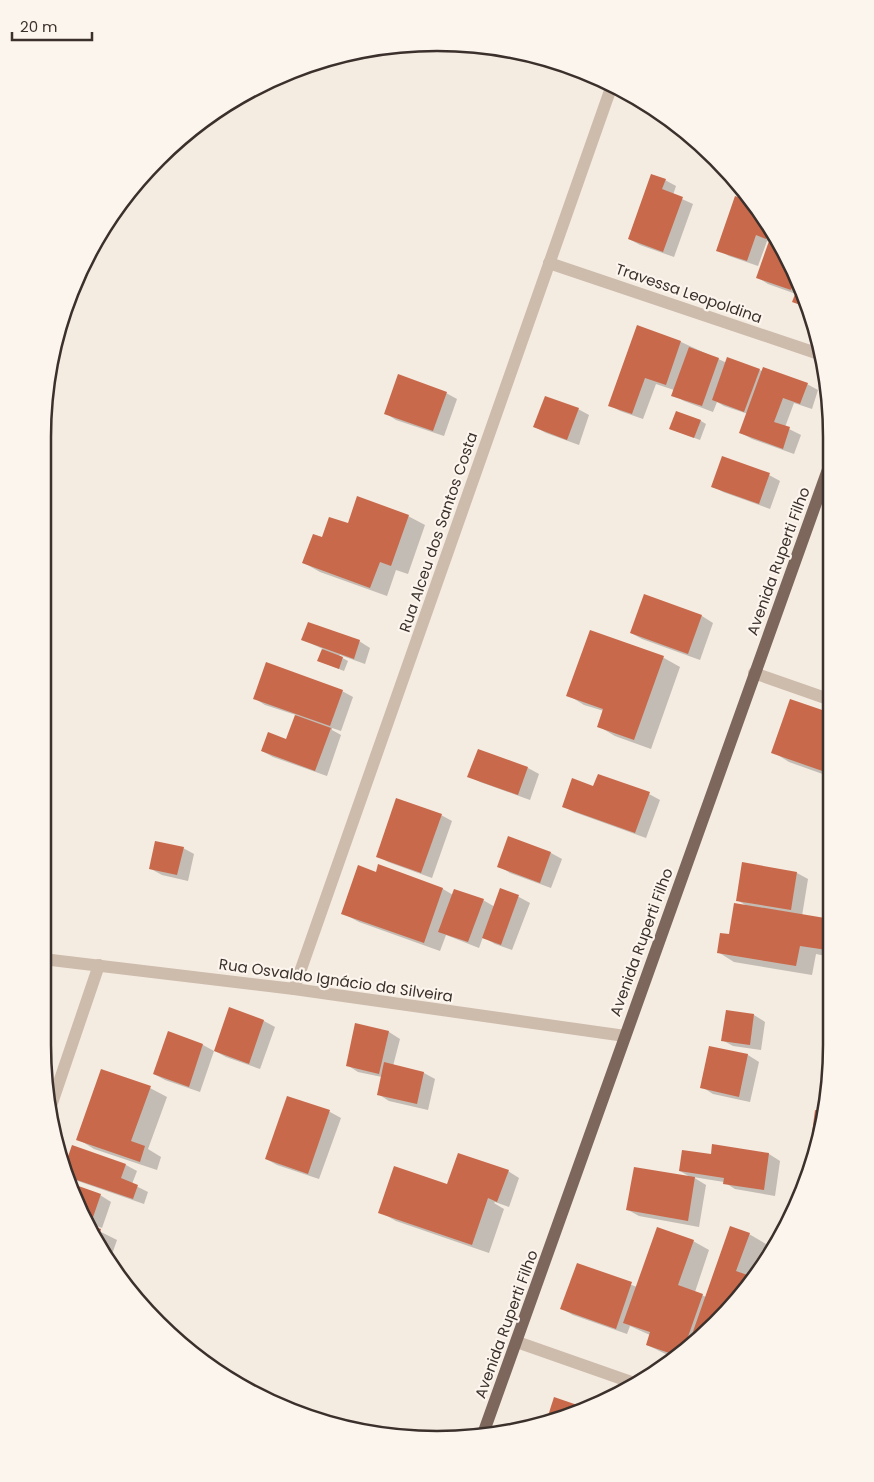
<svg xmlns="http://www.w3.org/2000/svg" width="874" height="1482" font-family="Poppins,sans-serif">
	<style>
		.shadow { fill: #0003 }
		.building { fill: #c8694b }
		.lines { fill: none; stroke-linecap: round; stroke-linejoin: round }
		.minor { stroke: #cdbbac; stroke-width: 12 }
		.major { stroke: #7d675c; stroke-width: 12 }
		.labels { text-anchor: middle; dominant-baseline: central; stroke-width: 4.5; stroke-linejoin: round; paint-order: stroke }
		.street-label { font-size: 15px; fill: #3b302b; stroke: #fbf5ee }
		.rim { fill: none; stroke: #3b302b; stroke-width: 2.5 }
	</style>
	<rect width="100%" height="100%" fill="#f4ebe1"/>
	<g class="shadow">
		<path d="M 665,180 L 676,186 L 673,195 L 693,204 L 674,257 L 640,245 L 629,239 Z"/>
		<path d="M 751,203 L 778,240 L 777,245 L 782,247 L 811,311 L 794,301 L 796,294 L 768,284 L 757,277 L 770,242 L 767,241 L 758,266 L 729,256 L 718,250 Z"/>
		<path d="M 637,327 L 681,342 L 727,363 L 759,370 L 807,384 L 818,390 L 812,409 L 794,403 L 785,427 L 801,435 L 794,454 L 752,439 L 741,433 L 748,414 L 724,406 L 717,402 L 713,412 L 684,401 L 673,395 L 674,390 L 656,384 L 643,419 L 620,411 L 609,405 Z"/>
		<path d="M 446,393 L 457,399 L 444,436 L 396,420 L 385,413 Z"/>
		<path d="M 578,409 L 589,415 L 579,445 L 546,433 L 535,427 Z"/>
		<path d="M 701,421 L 706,424 L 700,440 L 676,431 Z"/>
		<path d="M 769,475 L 780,481 L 770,509 L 723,492 L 712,486 Z"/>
		<path d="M 408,516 L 425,525 L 408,574 L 396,570 L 387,596 L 320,572 L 304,563 L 323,538 L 348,525 Z"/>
		<path d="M 644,596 L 702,616 L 713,623 L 700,660 L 642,639 L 631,633 Z"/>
		<path d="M 591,632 L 664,658 L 680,667 L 651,749 L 615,736 L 598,726 L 604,711 L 584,705 L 568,695 Z"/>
		<path d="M 303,640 L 359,641 L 370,648 L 365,664 L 340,655 L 339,656 L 348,661 L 344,671 L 319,661 L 323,649 Z"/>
		<path d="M 342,691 L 353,697 L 341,731 L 332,728 L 332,730 L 341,735 L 327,776 L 273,757 L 262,751 L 287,740 L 296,715 L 265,705 L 254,698 Z"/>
		<path d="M 831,715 L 831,777 L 789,762 L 773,752 Z"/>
		<path d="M 528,768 L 539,774 L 530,800 L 480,782 L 469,776 Z"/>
		<path d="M 594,787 L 649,794 L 660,800 L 646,838 L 574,812 L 563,806 Z"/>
		<path d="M 441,815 L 452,821 L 432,878 L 388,862 L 377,856 Z"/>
		<path d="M 509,838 L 551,853 L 562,859 L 551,888 L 510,873 L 499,866 Z"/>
		<path d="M 183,848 L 194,854 L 188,881 L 162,875 L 151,869 Z"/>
		<path d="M 379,866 L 443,889 L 453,895 L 483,900 L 495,907 L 501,890 L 519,897 L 530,903 L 512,950 L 495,944 L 483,937 L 479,948 L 446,935 L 440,951 L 359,922 L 342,913 L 377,873 Z"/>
		<path d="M 797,873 L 808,879 L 802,916 L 831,920 L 831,957 L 816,954 L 812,975 L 734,962 L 718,952 L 747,906 L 737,900 Z"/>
		<path d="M 230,1009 L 264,1021 L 275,1027 L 260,1069 L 226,1057 L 215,1051 Z"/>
		<path d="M 754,1015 L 765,1022 L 761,1050 L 733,1046 L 722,1040 Z"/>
		<path d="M 356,1025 L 389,1032 L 400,1039 L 393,1066 L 424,1073 L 435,1079 L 428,1110 L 389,1101 L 378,1094 L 382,1077 L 358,1072 L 347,1065 Z"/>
		<path d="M 169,1033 L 203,1045 L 214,1051 L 200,1092 L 165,1080 L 154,1074 Z"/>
		<path d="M 710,1048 L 748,1055 L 759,1062 L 750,1102 L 713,1094 L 702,1087 Z"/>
		<path d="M 150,1088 L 167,1097 L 148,1149 L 161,1157 L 157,1170 L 94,1149 L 78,1139 Z"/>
		<path d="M 288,1097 L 330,1112 L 341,1118 L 319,1179 L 277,1165 L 266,1159 Z"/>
		<path d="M 713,1145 L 769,1154 L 780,1161 L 775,1196 L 735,1189 L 724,1182 L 693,1177 L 706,1185 L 699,1227 L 639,1216 L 628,1210 L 692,1178 L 680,1171 L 712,1156 Z"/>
		<path d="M 126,1165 L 137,1171 L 132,1184 L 148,1192 L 144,1204 L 75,1180 L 65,1175 Z"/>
		<path d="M 508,1171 L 519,1178 L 509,1207 L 495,1202 L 494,1203 L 504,1209 L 489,1253 L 396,1221 L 380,1212 Z"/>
		<path d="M 71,1185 L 100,1195 L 111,1202 L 102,1228 L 92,1224 Z"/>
		<path d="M 93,1228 L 117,1240 L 110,1260 Z"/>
		<path d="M 749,1234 L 766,1244 L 753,1277 L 697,1342 L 672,1357 L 647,1345 L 650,1335 L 630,1326 L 627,1334 L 573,1315 L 562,1309 L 578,1265 L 637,1287 L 693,1241 L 709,1250 L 695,1292 L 706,1297 Z"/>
	</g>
	<g class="building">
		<path d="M 651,174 L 666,179 L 662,189 L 683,197 L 663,252 L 628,239 Z"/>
		<path d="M 735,196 L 749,201 L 770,229 L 766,239 L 756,235 L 747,261 L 716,251 Z"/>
		<path d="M 769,241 L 781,245 L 796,277 L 791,290 L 756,278 Z"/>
		<path d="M 799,284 L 802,291 L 809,308 L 792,302 Z"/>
		<path d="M 637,325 L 681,341 L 666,385 L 645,378 L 632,414 L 608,406 Z"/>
		<path d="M 689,347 L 719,358 L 702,406 L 671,396 Z"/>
		<path d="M 727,357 L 760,369 L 744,412 L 712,400 Z"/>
		<path d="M 763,367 L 808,383 L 800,404 L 783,398 L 774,422 L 790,427 L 783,449 L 739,433 Z"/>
		<path d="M 398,374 L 447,392 L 433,431 L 384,414 Z"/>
		<path d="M 545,396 L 579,408 L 567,440 L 533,427 Z"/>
		<path d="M 676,411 L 701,420 L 694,438 L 669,429 Z"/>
		<path d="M 722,456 L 770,473 L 759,504 L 711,487 Z"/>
		<path d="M 357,496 L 409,515 L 391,566 L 380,562 L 370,588 L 302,563 L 313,534 L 322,537 L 329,517 L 348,523 Z"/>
		<path d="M 644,594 L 702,615 L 688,654 L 630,633 Z"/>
		<path d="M 308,622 L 360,640 L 354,659 L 301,640 Z"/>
		<path d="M 590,630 L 664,656 L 634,740 L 597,727 L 603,709 L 566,696 Z"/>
		<path d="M 322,649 L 343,657 L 339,669 L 317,661 Z"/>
		<path d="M 266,662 L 343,690 L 330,726 L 253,699 Z"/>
		<path d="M 790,699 L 831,713 L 831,774 L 771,753 Z"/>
		<path d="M 295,715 L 331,728 L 315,771 L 261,751 L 268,732 L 286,739 Z"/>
		<path d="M 478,749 L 528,767 L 518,795 L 467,777 Z"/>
		<path d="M 598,774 L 650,792 L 635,833 L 562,807 L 572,778 L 593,786 Z"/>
		<path d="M 396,798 L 442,814 L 421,873 L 376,857 Z"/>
		<path d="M 508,836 L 551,852 L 540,883 L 497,867 Z"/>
		<path d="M 155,841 L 184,847 L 177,875 L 149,869 Z"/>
		<path d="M 742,862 L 797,872 L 791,910 L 736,901 Z"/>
		<path d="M 378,864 L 443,888 L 424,943 L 341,914 L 358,865 L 376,872 Z"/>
		<path d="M 500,888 L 519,895 L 501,945 L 482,938 Z"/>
		<path d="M 454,889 L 484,899 L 468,942 L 438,932 Z"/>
		<path d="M 734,903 L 831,919 L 827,950 L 800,946 L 796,966 L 717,953 L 720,933 L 729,934 Z"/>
		<path d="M 229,1007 L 264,1020 L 249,1064 L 214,1051 Z"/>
		<path d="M 726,1010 L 754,1014 L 750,1045 L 721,1041 Z"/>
		<path d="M 355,1023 L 389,1031 L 379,1074 L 346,1066 Z"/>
		<path d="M 168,1031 L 203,1044 L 189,1087 L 153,1074 Z"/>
		<path d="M 709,1046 L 748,1054 L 739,1097 L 700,1088 Z"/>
		<path d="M 384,1062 L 424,1072 L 417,1104 L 377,1095 Z"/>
		<path d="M 101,1069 L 151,1086 L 131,1141 L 145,1146 L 140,1162 L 76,1140 Z"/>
		<path d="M 287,1096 L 330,1110 L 308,1174 L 265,1159 Z"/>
		<path d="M 815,1110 L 823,1111 L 818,1134 L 812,1133 Z"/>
		<path d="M 712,1144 L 769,1153 L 764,1190 L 723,1184 L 724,1178 L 679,1171 L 682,1150 L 711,1154 Z"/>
		<path d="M 72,1145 L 126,1164 L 121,1178 L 138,1185 L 133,1199 L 65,1176 L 63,1171 Z"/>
		<path d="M 458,1153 L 509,1170 L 497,1202 L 488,1198 L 472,1245 L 378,1213 L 394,1166 L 447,1184 Z"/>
		<path d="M 634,1167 L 695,1177 L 688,1221 L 626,1210 Z"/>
		<path d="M 70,1183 L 101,1194 L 91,1223 Z"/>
		<path d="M 93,1226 L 101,1229 L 99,1238 Z"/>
		<path d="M 730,1226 L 750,1233 L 736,1271 L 753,1277 L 693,1344 L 689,1343 Z"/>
		<path d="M 657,1227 L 694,1240 L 678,1285 L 703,1294 L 683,1351 L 675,1355 L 646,1345 L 650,1332 L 623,1323 Z"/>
		<path d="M 577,1263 L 632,1282 L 616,1329 L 560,1309 Z"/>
		<path d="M 554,1397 L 589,1409 L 547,1419 Z"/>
	</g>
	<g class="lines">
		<g class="minor">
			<path d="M 549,263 L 819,354"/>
			<path d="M 754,673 L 831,700"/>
			<path d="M 43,959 L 294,989 L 625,1036"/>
			<path d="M 294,989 L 612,85"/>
			<path d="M 52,1103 L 99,965"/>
			<path d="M 517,1342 L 631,1382"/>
		</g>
		<path class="major" d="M 483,1434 L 831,461"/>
	</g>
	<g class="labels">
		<g class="street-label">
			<text transform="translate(689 293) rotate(19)">Travessa Leopoldina</text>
			<text transform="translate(438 532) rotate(-71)">Rua Alceu dos Santos Costa</text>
			<text transform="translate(778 561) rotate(-70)">Avenida Ruperti Filho</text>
			<text transform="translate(641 942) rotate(-70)">Avenida Ruperti Filho</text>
			<text transform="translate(336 980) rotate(8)">Rua Osvaldo Ignácio da Silveira</text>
			<text transform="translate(506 1324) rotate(-70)">Avenida Ruperti Filho</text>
		</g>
	</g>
	<path d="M0 0H874V1482H0ZM437 51H437A386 386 0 0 1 823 437V1045A386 386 0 0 1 437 1431H437A386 386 0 0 1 51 1045V437A386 386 0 0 1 437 51Z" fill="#fbf5ee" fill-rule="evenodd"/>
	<path class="rim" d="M437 51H437A386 386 0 0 1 823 437V1045A386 386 0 0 1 437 1431H437A386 386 0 0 1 51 1045V437A386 386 0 0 1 437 51Z"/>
	<path d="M12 32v8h80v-8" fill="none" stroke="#3b302b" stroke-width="2.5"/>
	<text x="20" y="32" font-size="15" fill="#3b302b" stroke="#fbf5ee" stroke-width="4" paint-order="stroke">20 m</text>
</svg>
